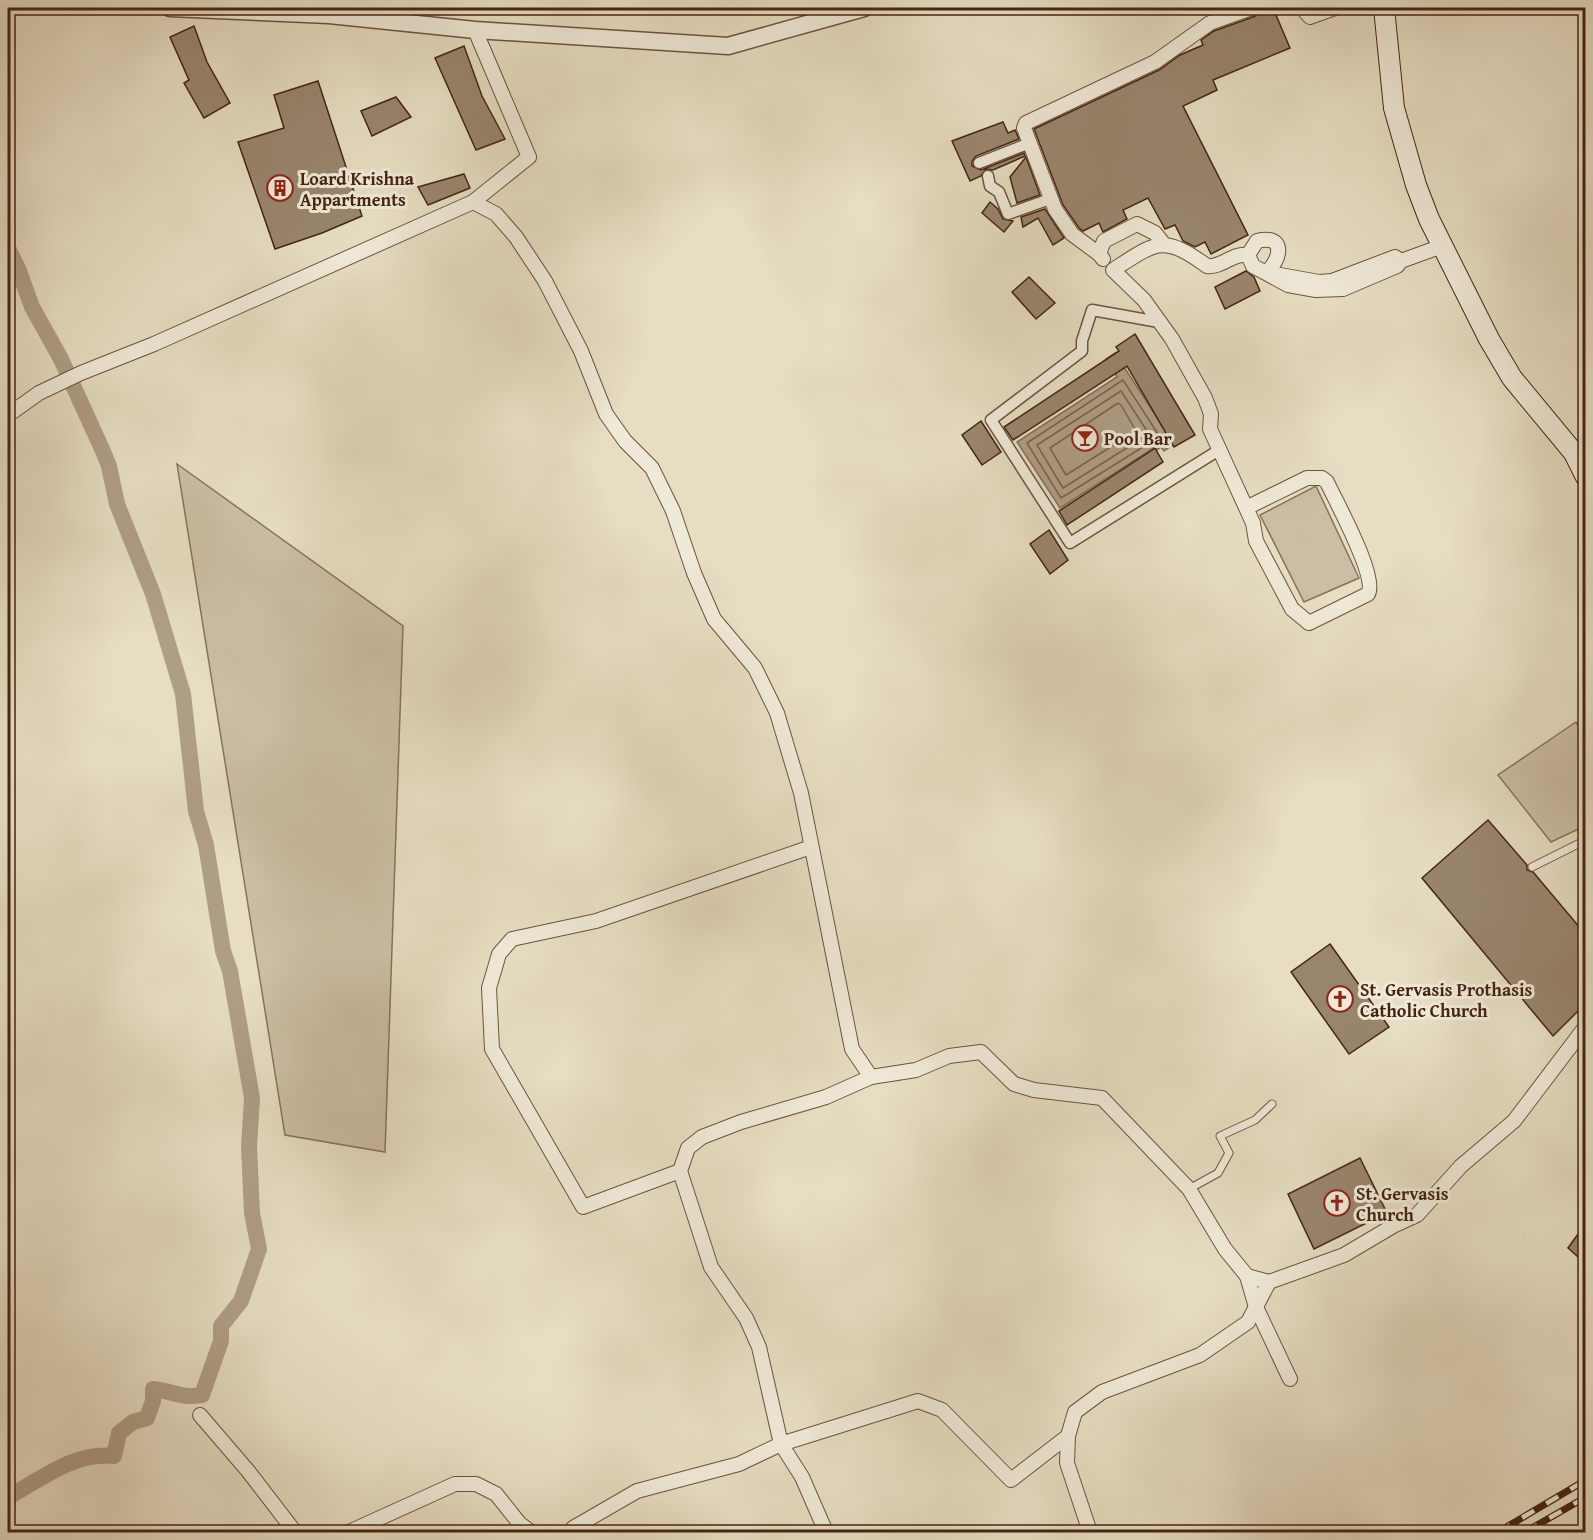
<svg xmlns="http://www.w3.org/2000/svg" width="1593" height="1540" font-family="'Gentium Book Plus',serif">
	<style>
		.green { fill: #cbbea4; stroke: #88725b; stroke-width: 1.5 }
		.water { fill: #af9e86; stroke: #856e58; stroke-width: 1.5 }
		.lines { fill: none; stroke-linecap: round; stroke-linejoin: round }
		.shore { stroke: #7a624c; stroke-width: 1.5 }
		.canal { stroke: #af9e86; stroke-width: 16 }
		.building { fill: #99856e; stroke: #452512; stroke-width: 1.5 }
		.service-casing { stroke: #6d533e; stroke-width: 9 }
		.pedestrian-casing { stroke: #6d533e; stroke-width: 13 }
		.minor-casing { stroke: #6d533e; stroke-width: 16 }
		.tertiary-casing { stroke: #6d533e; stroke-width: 19 }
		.secondary-casing { stroke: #452512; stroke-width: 22 }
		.service { stroke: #efe9d7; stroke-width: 7 }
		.pedestrian { stroke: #efe9d7; stroke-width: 10 }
		.minor { stroke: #efe9d7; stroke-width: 14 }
		.tertiary { stroke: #efe9d7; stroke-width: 16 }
		.secondary { stroke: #efe9d7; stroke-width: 20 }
		.rail-casing { stroke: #452512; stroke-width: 7 }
		.rail { stroke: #efe9d7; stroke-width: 4.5; stroke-dasharray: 14; stroke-linecap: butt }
		.labels { text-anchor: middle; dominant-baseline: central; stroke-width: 6; stroke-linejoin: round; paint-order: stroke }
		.poi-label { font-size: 18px; font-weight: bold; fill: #452512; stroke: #efe9d7; text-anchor: start }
	</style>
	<rect width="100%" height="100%" fill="#e6ddc2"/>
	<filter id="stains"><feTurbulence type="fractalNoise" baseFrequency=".00333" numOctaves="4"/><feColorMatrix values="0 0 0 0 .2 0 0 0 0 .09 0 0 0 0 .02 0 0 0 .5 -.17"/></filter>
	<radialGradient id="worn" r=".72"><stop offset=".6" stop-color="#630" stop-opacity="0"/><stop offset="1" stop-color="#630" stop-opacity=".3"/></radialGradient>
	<g class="green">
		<path d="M 177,464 L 403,626 L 385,1152 L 285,1135 Z"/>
		<path d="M 1316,486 L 1359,578 L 1304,602 L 1260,515 Z"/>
		<path d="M 1576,722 L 1585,737 L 1585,826 L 1551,842 L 1498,775 Z"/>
	</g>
	<path class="water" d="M 1115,353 L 1174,444 L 1164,451 L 1161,447 L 1157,450 L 1155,447 L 1060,508 L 1017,442 L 1117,377 L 1106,359 Z"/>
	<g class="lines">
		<g class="shore">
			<path d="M 1123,380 L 1162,440 L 1151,442 L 1061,498 L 1027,443 Z"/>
			<path d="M 1121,391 L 1149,434 L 1063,488 L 1037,445 Z"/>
			<path d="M 1118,403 L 1121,405 L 1136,431 L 1066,475 L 1050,448 Z"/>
		</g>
		<path class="canal" d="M 8,248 L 19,271 L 32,307 L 61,359 L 102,449 L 109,466 L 117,504 L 153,594 L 183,694 L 196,811 L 206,845 L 223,951 L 230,971 L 252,1098 L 249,1146 L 252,1213 L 259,1249 L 241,1301 L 221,1326 L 221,1341 L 202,1395 C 181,1399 173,1391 153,1389 L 153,1401 L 147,1418 L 133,1422 L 119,1433 L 114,1456 C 73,1452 42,1479 8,1497"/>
	</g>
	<g class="building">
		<path d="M 1261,8 L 1273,8 L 1290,48 L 1213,80 L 1217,90 L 1183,106 L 1248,235 L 1211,254 L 1205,242 L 1195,247 L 1183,241 L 1175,225 L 1165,229 L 1148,198 L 1123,210 L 1127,219 L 1103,232 L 1099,223 L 1083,231 L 1079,228 L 1063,205 L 1034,129 L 1159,70 L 1180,55 L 1203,45 L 1201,40 L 1214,31 L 1256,16 Z"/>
		<path d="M 194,26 L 207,62 L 230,103 L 204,118 L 184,83 L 189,80 L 170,37 Z"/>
		<path d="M 464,46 L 482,96 L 505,139 L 476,150 L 435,58 Z"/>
		<path d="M 318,81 L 362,216 L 322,233 L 275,249 L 238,142 L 284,128 L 274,95 Z"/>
		<path d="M 396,97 L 411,117 L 372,136 L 361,111 Z"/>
		<path d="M 1003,122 L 1008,133 L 1015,130 L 1019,139 L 976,156 L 972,161 L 972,166 L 981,170 L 1024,153 L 1025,156 L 993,170 L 986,169 L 981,176 L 970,181 L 952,141 Z"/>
		<path d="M 1026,157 L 1040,195 L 1017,203 L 1010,177 Z"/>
		<path d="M 464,174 L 470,188 L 428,205 L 418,187 Z"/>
		<path d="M 990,202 L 998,209 L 1003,219 L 1013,221 L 1004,232 L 982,213 Z"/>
		<path d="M 1045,209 L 1064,238 L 1053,245 L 1038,218 L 1023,227 L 1021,217 Z"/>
		<path d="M 1246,271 L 1254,277 L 1260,291 L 1225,309 L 1215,287 Z"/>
		<path d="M 1029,277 L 1055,303 L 1036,319 L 1012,292 Z"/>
		<path d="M 1135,334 L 1195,435 L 1174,447 L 1127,366 L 1013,440 L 1004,427 L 1119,351 L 1116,347 Z"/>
		<path d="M 981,421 L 1001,452 L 982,465 L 962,435 Z"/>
		<path d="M 1155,448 L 1163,462 L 1067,525 L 1059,511 Z"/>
		<path d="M 1049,530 L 1068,560 L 1050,574 L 1030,544 Z"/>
		<path d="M 1488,820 L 1527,865 L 1527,870 L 1533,872 L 1586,935 L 1586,1003 L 1553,1036 L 1422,878 Z"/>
		<path d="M 1330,944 L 1389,1027 L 1349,1054 L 1291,972 Z"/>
		<path d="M 1360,1158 L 1387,1213 L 1314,1249 L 1288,1194 Z"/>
		<path d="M 1578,1234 L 1586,1240 L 1586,1264 L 1568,1248 Z"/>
	</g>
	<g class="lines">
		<g class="service-casing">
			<g id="service">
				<path d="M 1532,867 L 1586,840"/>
				<path d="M 1189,1189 L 1218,1173 L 1229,1153 L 1220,1136 L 1255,1120 L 1272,1104"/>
			</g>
		</g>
		<g class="pedestrian-casing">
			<g id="pedestrian">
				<path d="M 979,163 L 1030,143"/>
				<path d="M 988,176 L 990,186 L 999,192 L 1008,214 L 1050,199"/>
				<path d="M 1159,322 L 1092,310 L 1082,341 L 1082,351 L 991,420 L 1070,543 L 1219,450"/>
			</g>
		</g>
		<g class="minor-casing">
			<g id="minor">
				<path d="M 1302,8 L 1310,17 L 1335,8"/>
				<path d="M 473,202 L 496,214 L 516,237 L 545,281 L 581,351 L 606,414 L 625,441 L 652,468 L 673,511 L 694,573 L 714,619 L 755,668 L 777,713 L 801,793 L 852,1049 L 871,1077 L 916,1070 L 949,1056 L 981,1052 L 1014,1084 L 1034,1090 L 1102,1098 L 1189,1189 L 1225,1249 L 1247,1276 L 1269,1282 L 1344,1255 L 1393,1226 L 1417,1215 L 1461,1166 L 1514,1121 L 1586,1026"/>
				<path d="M 1099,254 L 1072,234 L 1055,209 L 1024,128 L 1026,123 L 1155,62 L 1210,23 L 1252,8"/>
				<path d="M 1248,255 L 1257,241 C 1285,234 1282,258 1267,272"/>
				<path d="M 1103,259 L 1099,254 L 1104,241 L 1137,224 L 1155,233 L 1163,243"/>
				<path d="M 1269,273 L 1319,282 L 1332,281 L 1395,257 L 1401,261"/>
				<path d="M 8,415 L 39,393 L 81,373 L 154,344 L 473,202 L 529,157 L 475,30"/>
				<path d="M 1246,508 L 1307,478 L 1322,478 L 1327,482 C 1336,502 1378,577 1368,594 L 1309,623 L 1292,609 L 1256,541 L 1253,523 L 1210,429 L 1211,414 L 1205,398 L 1172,339 L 1144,300 L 1113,270 C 1156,242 1163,234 1207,266 C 1222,268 1233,252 1248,255 L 1253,266 L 1288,285 L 1316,290 L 1343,289 L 1397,266 L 1401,261 L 1442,246"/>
				<path d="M 680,1171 L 583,1207 L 492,1049 L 489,988 L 499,954 L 512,939 L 596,921 L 811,847"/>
				<path d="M 1247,1276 L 1256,1307 L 1290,1379"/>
				<path d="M 200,1415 L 248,1471 L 295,1532"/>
				<path d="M 349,1532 L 455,1484 L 476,1484 L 496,1494 L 520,1524 L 531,1532"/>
				<path d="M 572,1532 L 573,1528 L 637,1491 L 739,1464 L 781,1444 L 759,1347 L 746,1318 L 711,1267 L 680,1171 L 688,1148 L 702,1137 L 741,1122 L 826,1097 L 871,1077"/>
				<path d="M 826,1532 L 802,1477 L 781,1444 L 918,1401 L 942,1410 L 1011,1480 L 1068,1436"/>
				<path d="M 1090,1532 L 1067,1463 L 1068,1436 L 1075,1412 L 1102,1392 L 1200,1355 L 1248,1322 L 1269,1282"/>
			</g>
		</g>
		<g class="tertiary-casing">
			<path id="tertiary" d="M 170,8 L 329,15 L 475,30 L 728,46 L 864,8"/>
		</g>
		<g class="secondary-casing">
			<path id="secondary" d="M 1384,8 L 1394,108 L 1416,185 L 1429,219 L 1489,339 L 1512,378 L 1574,453 L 1586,477"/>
		</g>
		<use href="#service" class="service"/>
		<use href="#pedestrian" class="pedestrian"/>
		<use href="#minor" class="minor"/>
		<use href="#tertiary" class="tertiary"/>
		<use href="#secondary" class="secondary"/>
		<g class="rail-casing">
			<g id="rail">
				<path d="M 1498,1532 L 1586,1480"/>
				<path d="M 1525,1532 L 1586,1497"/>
			</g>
		</g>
		<use href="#rail" class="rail"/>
	</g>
	<defs>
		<g id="building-ring" transform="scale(1.35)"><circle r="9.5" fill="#efe9d7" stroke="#8f2418" stroke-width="1.5"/><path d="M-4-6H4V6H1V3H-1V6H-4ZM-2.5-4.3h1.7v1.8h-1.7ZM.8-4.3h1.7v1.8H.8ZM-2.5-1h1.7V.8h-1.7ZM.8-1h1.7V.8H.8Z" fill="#8f2418"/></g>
		<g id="bar-ring" transform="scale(1.35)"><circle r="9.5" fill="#efe9d7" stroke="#8f2418" stroke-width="1.5"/><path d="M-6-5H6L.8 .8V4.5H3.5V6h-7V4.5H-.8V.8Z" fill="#8f2418"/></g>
		<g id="church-ring" transform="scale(1.35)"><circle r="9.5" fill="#efe9d7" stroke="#8f2418" stroke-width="1.5"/><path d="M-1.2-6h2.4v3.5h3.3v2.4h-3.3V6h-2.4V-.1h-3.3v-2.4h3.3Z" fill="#8f2418"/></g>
	</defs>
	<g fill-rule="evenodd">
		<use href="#building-ring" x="280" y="188"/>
		<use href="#bar-ring" x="1085" y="438"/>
		<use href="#church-ring" x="1340" y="999"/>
		<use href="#church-ring" x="1337" y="1203"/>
	</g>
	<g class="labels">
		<g class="poi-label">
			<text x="300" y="178">Loard Krishna<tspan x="300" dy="21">Appartments</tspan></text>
			<text x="1104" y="438">Pool Bar</text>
			<text x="1360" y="989">St. Gervasis Prothasis<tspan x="1360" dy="21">Catholic Church</tspan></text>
			<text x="1356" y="1193">St. Gervasis<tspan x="1356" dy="21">Church</tspan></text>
		</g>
	</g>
	<rect width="1593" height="1540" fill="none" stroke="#e6ddc2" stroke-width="30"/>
	<rect x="9" y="9" width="1575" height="1522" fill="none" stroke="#452512" stroke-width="3"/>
	<rect x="15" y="15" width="1563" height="1510" fill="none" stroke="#452512" stroke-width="1.5"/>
	<rect width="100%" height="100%" filter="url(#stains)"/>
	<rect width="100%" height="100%" fill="url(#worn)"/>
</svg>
